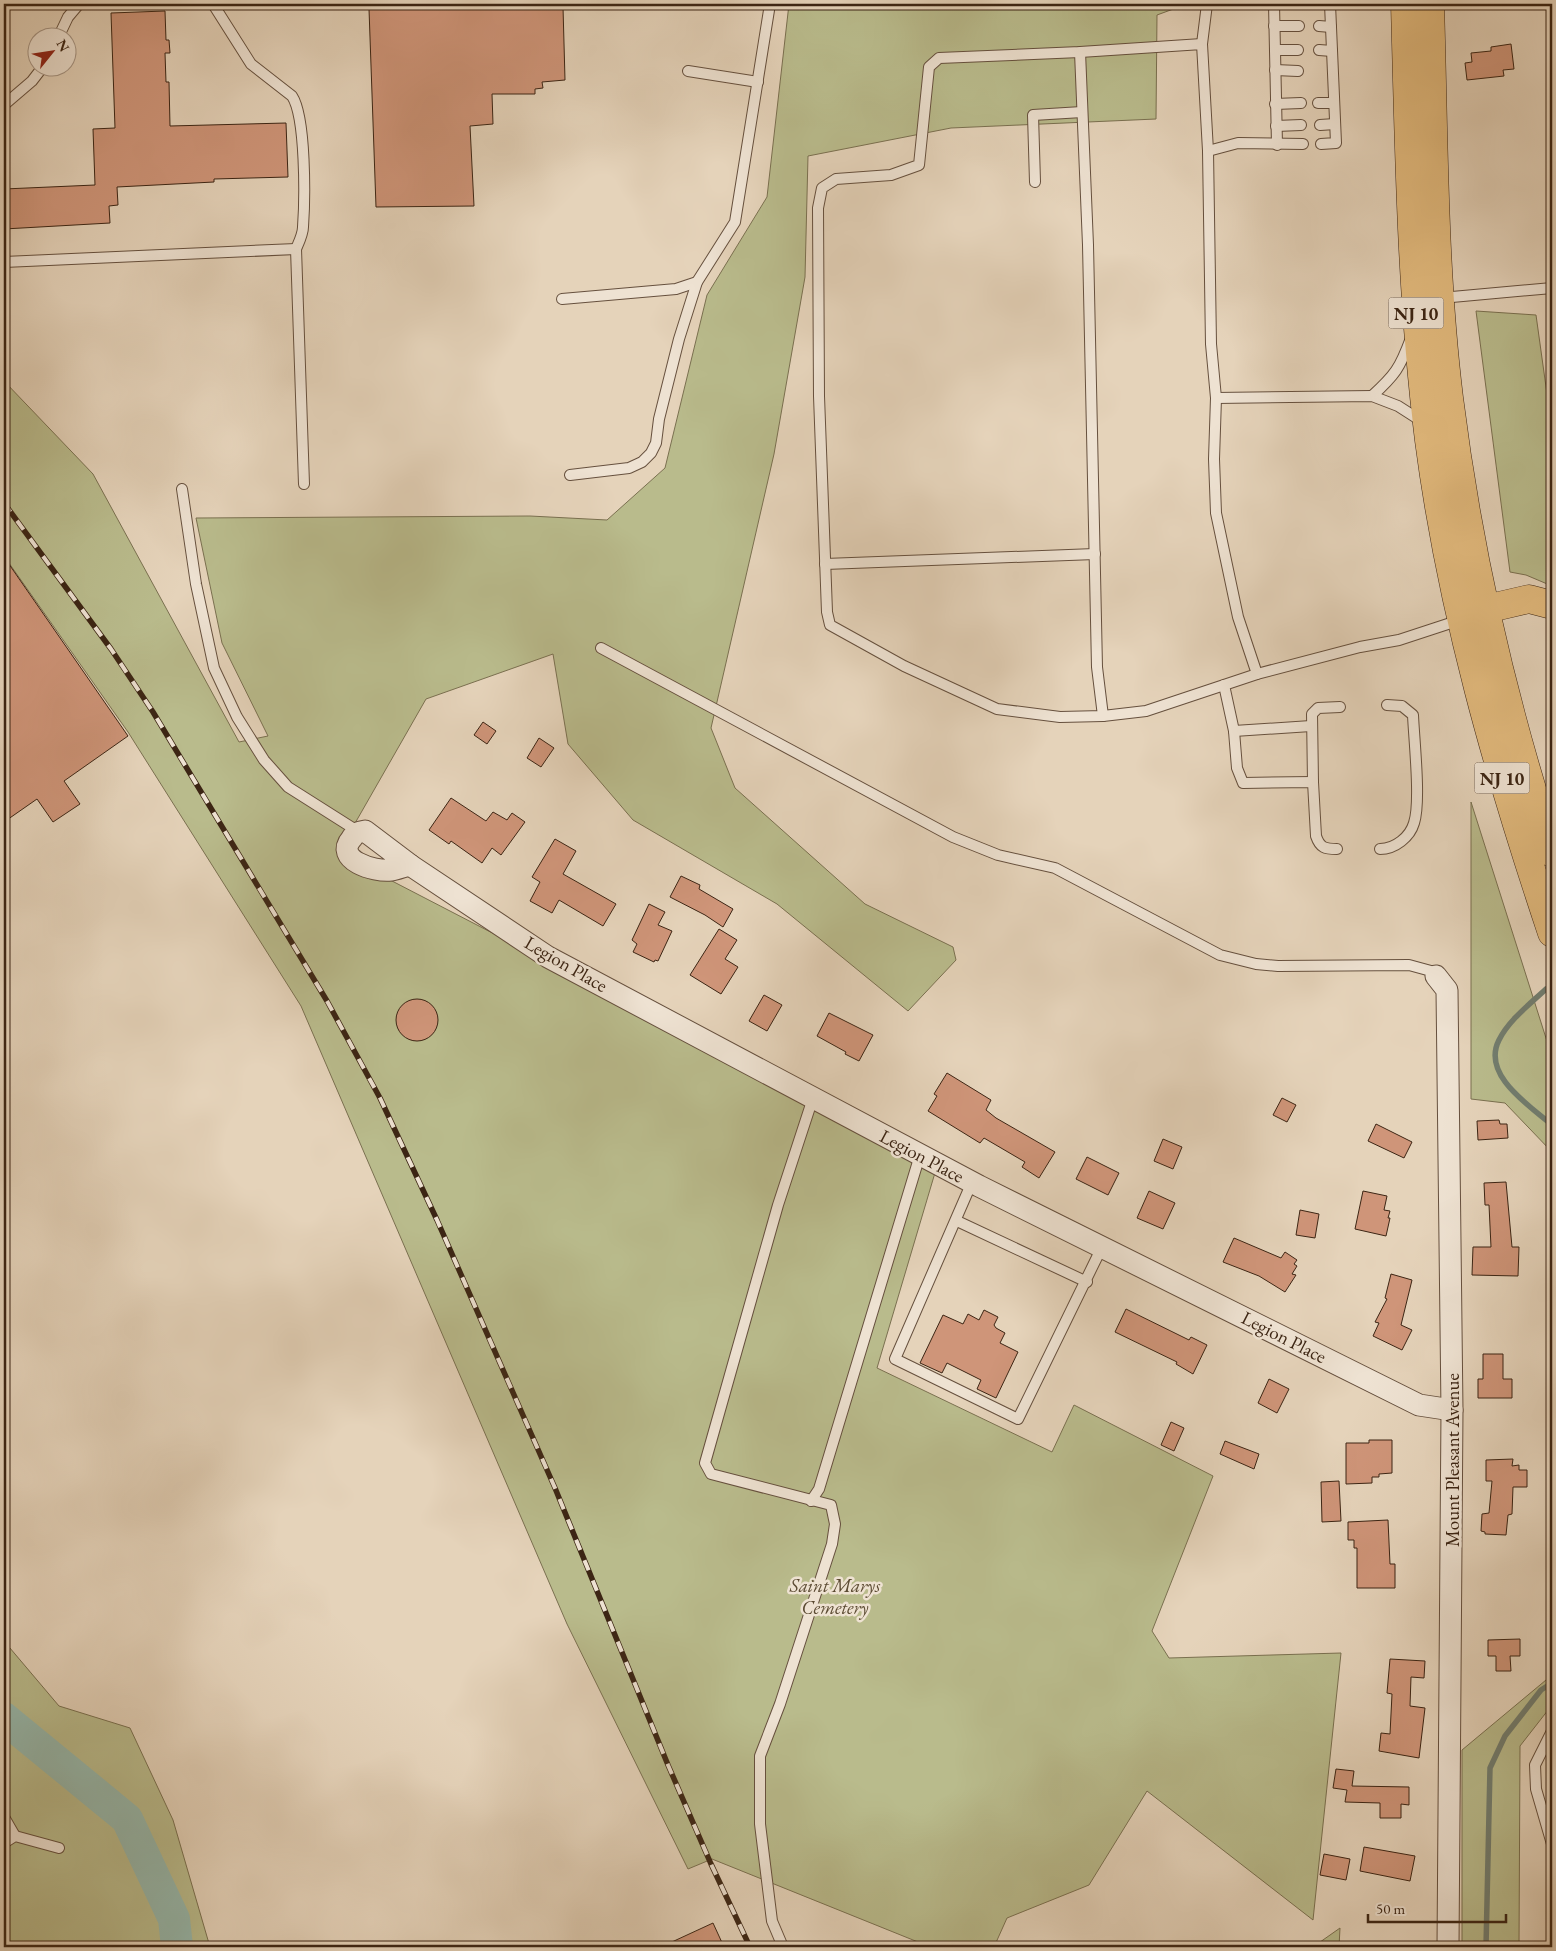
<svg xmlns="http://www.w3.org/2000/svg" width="1556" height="1951" font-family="'EB Garamond',serif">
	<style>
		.green { fill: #b9bb8c; stroke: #7a7050 }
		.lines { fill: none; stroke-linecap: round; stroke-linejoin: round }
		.stream { stroke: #727d6f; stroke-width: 5.5 }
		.river { stroke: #96b8ac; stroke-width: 32 }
		.building { fill: #cf9579; stroke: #3c2514 }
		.lane-casing { stroke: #66503e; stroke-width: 12 }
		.street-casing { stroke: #66503e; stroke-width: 23 }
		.primary-casing { stroke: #3c2514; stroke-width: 29 }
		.lane { stroke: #eee2d2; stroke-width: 10 }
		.street { stroke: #eee2d2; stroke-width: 21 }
		.primary { stroke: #e2ba7d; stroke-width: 28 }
		.rail-casing { stroke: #3c2514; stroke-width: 5.5 }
		.rail { stroke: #eee2d2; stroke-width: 4; stroke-dasharray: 11; stroke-linecap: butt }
		.labels { text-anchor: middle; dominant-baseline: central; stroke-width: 5; stroke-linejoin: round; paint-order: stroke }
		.shield { fill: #eee2d2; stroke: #715e4d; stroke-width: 1 }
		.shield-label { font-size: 18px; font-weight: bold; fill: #3c2514 }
		.street-label { font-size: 19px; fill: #3c2514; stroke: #eee2d2 }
		.park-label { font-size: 19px; font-style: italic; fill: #5b4a32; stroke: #eee2d2 }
	</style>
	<rect width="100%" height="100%" fill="#e5d3ba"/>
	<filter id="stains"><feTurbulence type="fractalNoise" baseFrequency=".004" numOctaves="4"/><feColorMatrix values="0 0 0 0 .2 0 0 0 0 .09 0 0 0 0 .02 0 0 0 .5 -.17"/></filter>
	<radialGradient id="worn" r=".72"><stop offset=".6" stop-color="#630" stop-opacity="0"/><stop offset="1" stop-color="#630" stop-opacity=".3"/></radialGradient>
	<g class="green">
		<path d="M 789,4 L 1187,4 L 1157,15 L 1156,119 L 951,128 L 808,156 L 805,277 L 774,454 L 711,728 L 735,788 L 865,904 L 953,947 L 956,960 L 908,1011 L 777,904 L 633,820 L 568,744 L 553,654 L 426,699 L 338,853 L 807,1096 L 937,1166 L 877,1368 L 1052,1452 L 1074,1405 L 1213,1476 L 1152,1631 L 1169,1658 L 1341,1653 L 1313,1920 L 1147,1791 L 1089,1885 L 1007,1918 L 994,1947 L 918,1947 L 918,1942 L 712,1859 L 688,1869 L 567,1624 L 301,1006 L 128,732 L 4,556 L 4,381 L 93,474 L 239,742 L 268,736 L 222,643 L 196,518 L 530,516 L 607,520 L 665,468 L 707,295 L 767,197 Z"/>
		<path d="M 1476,311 L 1536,315 L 1552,430 L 1552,586 L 1526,575 L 1510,572 Z"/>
		<path d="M 1471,802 L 1552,1057 L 1552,1152 L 1505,1103 L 1471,1099 Z"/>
		<path d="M 4,1641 L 59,1706 L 130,1728 L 173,1820 L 210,1947 L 4,1947 Z"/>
		<path d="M 1552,1675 L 1552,1705 L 1520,1746 L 1519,1947 L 1462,1947 L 1462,1750 Z"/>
		<path d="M 1340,1928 L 1339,1947 L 1313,1947 Z"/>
	</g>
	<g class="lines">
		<g class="stream">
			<path d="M 1546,989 C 1530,1004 1509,1020 1499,1040 C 1481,1075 1530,1106 1552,1125"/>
			<path d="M 1486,1947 L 1490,1768 L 1505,1736 L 1541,1690 L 1552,1683"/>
		</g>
		<path class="river" d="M 4,1718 L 127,1819 L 174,1919 L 177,1947"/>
	</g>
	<g class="building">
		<path d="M 456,4 L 541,4 L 541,8 L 563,7 L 565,80 L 542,82 L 543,88 L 535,89 L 535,94 L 492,94 L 493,124 L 470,126 L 474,206 L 376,207 L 369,9 L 456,9 Z"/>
		<path d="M 165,11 L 166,40 L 169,40 L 170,53 L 165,53 L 166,82 L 169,82 L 170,126 L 286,123 L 288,177 L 214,179 L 214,182 L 117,187 L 118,205 L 109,206 L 110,223 L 4,229 L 4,189 L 95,185 L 93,129 L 115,128 L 111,13 Z"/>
		<path d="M 1511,44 L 1514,69 L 1503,70 L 1504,76 L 1467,80 L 1465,63 L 1472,62 L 1471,53 L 1491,51 L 1491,47 Z"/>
		<path d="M 4,557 L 128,736 L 64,781 L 80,804 L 53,822 L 37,799 L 4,822 Z"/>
		<path d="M 483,722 L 496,731 L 487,744 L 474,735 Z"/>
		<path d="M 539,738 L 554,748 L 541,767 L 527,758 Z"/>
		<path d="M 451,798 L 486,821 L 493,812 L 507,820 L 512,813 L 525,822 L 501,855 L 492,848 L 482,863 L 451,841 L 449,844 L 429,830 Z"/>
		<path d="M 555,839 L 576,851 L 563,874 L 616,904 L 603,926 L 559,900 L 552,913 L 530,901 L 540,882 L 532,877 Z"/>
		<path d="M 681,876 L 700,885 L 699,889 L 733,909 L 723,927 L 705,915 L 670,897 Z"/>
		<path d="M 649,904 L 665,912 L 658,925 L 672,931 L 658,961 L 655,960 L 654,962 L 633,952 L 637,944 L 632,940 Z"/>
		<path d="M 719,929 L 737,940 L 725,959 L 738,967 L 721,994 L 690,975 Z"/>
		<path d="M 764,995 L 782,1005 L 767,1031 L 749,1021 Z"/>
		<circle cx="417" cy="1020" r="21"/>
		<path d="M 829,1013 L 873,1035 L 859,1061 L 845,1054 L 846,1052 L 817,1036 Z"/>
		<path d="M 947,1073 L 991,1100 L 986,1110 L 996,1118 L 1055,1152 L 1039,1178 L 1022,1167 L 1025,1162 L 984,1138 L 980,1143 L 928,1111 L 937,1096 L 934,1094 Z"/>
		<path d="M 1282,1098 L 1296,1105 L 1287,1122 L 1273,1115 Z"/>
		<path d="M 1499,1120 L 1500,1124 L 1507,1124 L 1508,1138 L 1478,1140 L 1477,1121 Z"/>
		<path d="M 1376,1124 L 1412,1142 L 1404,1158 L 1368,1141 Z"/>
		<path d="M 1163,1139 L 1182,1147 L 1173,1169 L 1154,1161 Z"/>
		<path d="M 1087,1157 L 1119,1173 L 1108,1195 L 1076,1179 Z"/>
		<path d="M 1506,1182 L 1512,1247 L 1519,1247 L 1518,1276 L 1472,1275 L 1473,1247 L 1491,1247 L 1489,1205 L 1485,1205 L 1484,1183 Z"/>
		<path d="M 1149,1191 L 1175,1203 L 1163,1229 L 1137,1218 Z"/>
		<path d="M 1363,1191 L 1387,1196 L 1384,1210 L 1390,1211 L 1388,1218 L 1390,1218 L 1386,1236 L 1355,1229 Z"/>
		<path d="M 1300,1210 L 1319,1214 L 1315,1238 L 1296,1235 Z"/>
		<path d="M 1234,1238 L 1281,1258 L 1285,1252 L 1297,1260 L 1294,1264 L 1297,1266 L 1292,1274 L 1296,1275 L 1285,1292 L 1259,1276 L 1223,1262 Z"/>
		<path d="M 1391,1274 L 1412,1280 L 1401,1325 L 1412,1330 L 1402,1350 L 1373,1336 L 1379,1323 L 1375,1322 L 1387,1299 L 1385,1298 Z"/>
		<path d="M 1126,1309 L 1189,1340 L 1191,1337 L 1207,1345 L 1193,1374 L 1176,1364 L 1177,1362 L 1115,1332 Z"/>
		<path d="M 984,1310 L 998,1317 L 994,1325 L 996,1328 L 1005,1333 L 1000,1343 L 1018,1352 L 996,1398 L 977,1389 L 981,1380 L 947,1363 L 942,1373 L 920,1363 L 943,1315 L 963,1324 L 968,1314 L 979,1320 Z"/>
		<path d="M 1483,1354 L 1503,1354 L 1503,1379 L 1512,1379 L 1512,1398 L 1478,1398 L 1478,1379 L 1483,1379 Z"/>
		<path d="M 1269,1379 L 1289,1389 L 1277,1413 L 1258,1403 Z"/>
		<path d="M 1171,1422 L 1184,1428 L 1174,1451 L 1161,1445 Z"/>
		<path d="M 1369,1440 L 1392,1440 L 1392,1473 L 1379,1474 L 1379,1477 L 1372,1477 L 1372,1483 L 1346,1484 L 1346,1443 L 1369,1443 Z"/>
		<path d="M 1225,1441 L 1259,1454 L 1254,1469 L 1220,1454 Z"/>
		<path d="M 1513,1459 L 1512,1466 L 1519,1465 L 1519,1470 L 1527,1470 L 1527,1487 L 1513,1487 L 1512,1514 L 1508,1515 L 1506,1535 L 1485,1534 L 1485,1532 L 1481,1531 L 1482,1514 L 1489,1513 L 1492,1481 L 1486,1481 L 1486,1460 Z"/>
		<path d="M 1339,1481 L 1341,1521 L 1322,1522 L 1321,1482 Z"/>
		<path d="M 1388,1520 L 1390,1564 L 1395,1564 L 1395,1588 L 1357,1588 L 1357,1548 L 1354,1548 L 1354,1540 L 1348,1540 L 1348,1522 Z"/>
		<path d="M 1520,1639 L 1520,1656 L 1510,1656 L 1511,1671 L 1496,1671 L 1496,1656 L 1488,1656 L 1488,1640 Z"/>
		<path d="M 1390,1659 L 1425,1661 L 1424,1678 L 1411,1677 L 1410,1706 L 1425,1708 L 1419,1758 L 1379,1751 L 1381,1733 L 1390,1734 L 1392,1694 L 1387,1693 Z"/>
		<path d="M 1336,1769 L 1354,1771 L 1352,1786 L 1409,1787 L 1409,1805 L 1401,1804 L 1401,1818 L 1380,1818 L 1380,1803 L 1345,1802 L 1347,1790 L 1333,1788 Z"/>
		<path d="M 1364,1847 L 1415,1856 L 1410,1881 L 1360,1871 Z"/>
		<path d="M 1324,1854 L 1350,1859 L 1346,1880 L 1320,1875 Z"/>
		<path d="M 713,1923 L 724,1947 L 661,1947 Z"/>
	</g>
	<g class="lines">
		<g class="lane-casing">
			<g id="lane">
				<path d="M 213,4 L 251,64 L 292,96 C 306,117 305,199 303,227 C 303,234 299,242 296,249 L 304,484"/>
				<path d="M 1274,4 L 1277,145"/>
				<path d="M 1274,26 L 1299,26"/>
				<path d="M 1319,26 L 1331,27"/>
				<path d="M 58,38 L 68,17 L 79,4"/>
				<path d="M 1202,44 L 1208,151 L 1211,344 L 1216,398 L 1214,459 L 1216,513 L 1238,617 L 1257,674 L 1146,711 L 1103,716 L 1060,717 L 997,709 L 904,666 L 830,625 L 827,612 L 819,396 L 818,208 L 822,188 L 836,179 L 891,175 L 919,165 L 929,67 L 939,58 L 1080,52 Z"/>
				<path d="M 1202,44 L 1207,4"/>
				<path d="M 1275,50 L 1298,50"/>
				<path d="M 1319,50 L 1332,51"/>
				<path d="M 1080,52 L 1088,245 L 1097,667 L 1103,716"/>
				<path d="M 1275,70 L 1298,71"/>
				<path d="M 688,71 L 758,82"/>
				<path d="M 1318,103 L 1334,103"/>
				<path d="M 1275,104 L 1301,103"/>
				<path d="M 4,105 L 32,81 L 42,68"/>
				<path d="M 1320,125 L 1335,124"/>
				<path d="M 1276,126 L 1301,125"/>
				<path d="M 1321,144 L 1336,143 L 1330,4"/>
				<path d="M 1208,151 L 1238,143 L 1303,144"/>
				<path d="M 1035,182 L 1033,115 L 1082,112"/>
				<path d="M 4,262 L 296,249"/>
				<path d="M 1441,298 L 1552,288"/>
				<path d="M 562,299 L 676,289 L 697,282"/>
				<path d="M 1372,396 C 1395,375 1400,368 1411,338"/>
				<path d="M 1216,398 L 1372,396 L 1398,406 L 1423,422"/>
				<path d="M 570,475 L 629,468 L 642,462 L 651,453 L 656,443 L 659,419 L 679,339 L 697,282 L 735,222 L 770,4"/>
				<path d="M 182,489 L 196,584 L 214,668 L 237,717 L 264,760 L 288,787 L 359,832"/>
				<path d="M 825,564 L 1095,554"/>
				<path d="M 601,648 L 953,837 L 998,855 L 1055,868 L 1220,955 L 1256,964 L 1278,966 L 1409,965 L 1431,971 L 1436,976"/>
				<path d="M 1257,674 L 1360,647 L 1399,640 L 1460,620"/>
				<path d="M 1224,685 L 1234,731 L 1237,768 L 1243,783 L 1313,782 L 1316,836 C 1320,848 1325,849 1337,849"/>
				<path d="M 1234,731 L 1311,726"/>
				<path d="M 1313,782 L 1312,714 L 1318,708 L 1340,707"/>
				<path d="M 1380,849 C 1395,849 1410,837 1414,823 C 1421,802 1414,740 1413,715 L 1402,706 L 1387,705"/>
				<path d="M 972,1182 L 895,1359 L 1018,1419 L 1102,1247"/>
				<path d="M 957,1221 L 1087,1282"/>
				<path d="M 811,1501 L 819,1489 L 920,1155"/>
				<path d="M 1552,1731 L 1535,1765 L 1536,1789 L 1552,1844"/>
				<path d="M 4,1817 L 15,1836"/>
				<path d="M 4,1843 L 15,1836 L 59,1848"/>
				<path d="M 783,1947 L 772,1921 L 760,1824 L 760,1756 L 780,1704 L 832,1544 L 835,1524 L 831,1505 L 711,1474 L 705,1463 L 778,1205 L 813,1098"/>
			</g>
		</g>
		<g class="street-casing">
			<g id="street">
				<path d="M 365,831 L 410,865 C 404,866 398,869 391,870 C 374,872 333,860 352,838 C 355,833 359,832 365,831 Z"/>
				<path d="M 410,865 L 548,957 L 979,1186 L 1419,1405 L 1452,1410"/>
				<path d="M 1436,976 L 1447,990 L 1452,1410 L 1448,1947"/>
			</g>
		</g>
		<g class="primary-casing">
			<g id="primary">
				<path d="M 1405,4 C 1409,150 1411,295 1429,440 C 1451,609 1498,772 1552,933"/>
				<path d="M 1430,4 C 1434,135 1433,267 1449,398 C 1468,550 1504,707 1552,853"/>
				<path d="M 1486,609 L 1529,599 L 1552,605"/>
			</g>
		</g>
		<use href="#lane" class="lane"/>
		<use href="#street" class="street"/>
		<use href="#primary" class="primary"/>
		<g class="rail-casing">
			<path id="rail" d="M 4,503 L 111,649 L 153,712 L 327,1001 L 380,1098 L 437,1220 L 555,1488 L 668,1765 L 711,1864 L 750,1947"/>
		</g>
		<use href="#rail" class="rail"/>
	</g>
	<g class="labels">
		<g class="shield">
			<rect x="1388.5" y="297.5" width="55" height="31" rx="4"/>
			<rect x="1474.5" y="762.5" width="55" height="31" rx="4"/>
		</g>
		<g class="shield-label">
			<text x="1416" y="313">NJ 10</text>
			<text x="1502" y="778">NJ 10</text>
		</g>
		<g class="street-label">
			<text transform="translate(566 964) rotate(30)">Legion Place</text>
			<text transform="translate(922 1156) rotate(28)">Legion Place</text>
			<text transform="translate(1284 1337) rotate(27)">Legion Place</text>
			<text transform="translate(1452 1460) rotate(-90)">Mount Pleasant Avenue</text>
		</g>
		<g class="park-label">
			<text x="835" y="1585">Saint Marys<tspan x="835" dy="22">Cemetery</tspan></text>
		</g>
	</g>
	<rect width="1556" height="1951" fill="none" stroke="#e5d3ba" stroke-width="20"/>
	<rect x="5" y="5" width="1546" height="1941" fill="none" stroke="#3c2514" stroke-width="2.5"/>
	<rect x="10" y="10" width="1536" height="1931" fill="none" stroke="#3c2514"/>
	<g transform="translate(52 52) rotate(60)"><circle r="24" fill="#eee2d2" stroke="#a79686"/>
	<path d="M0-4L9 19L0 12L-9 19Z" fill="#8f2418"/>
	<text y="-8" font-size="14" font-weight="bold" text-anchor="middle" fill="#3c2514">N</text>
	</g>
	<path d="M1368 1914v8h138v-8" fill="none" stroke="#3c2514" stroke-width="2.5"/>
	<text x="1376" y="1914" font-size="15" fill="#3c2514" stroke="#eee2d2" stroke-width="4" paint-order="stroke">50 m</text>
	<rect width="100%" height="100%" filter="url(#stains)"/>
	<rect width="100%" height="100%" fill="url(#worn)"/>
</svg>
